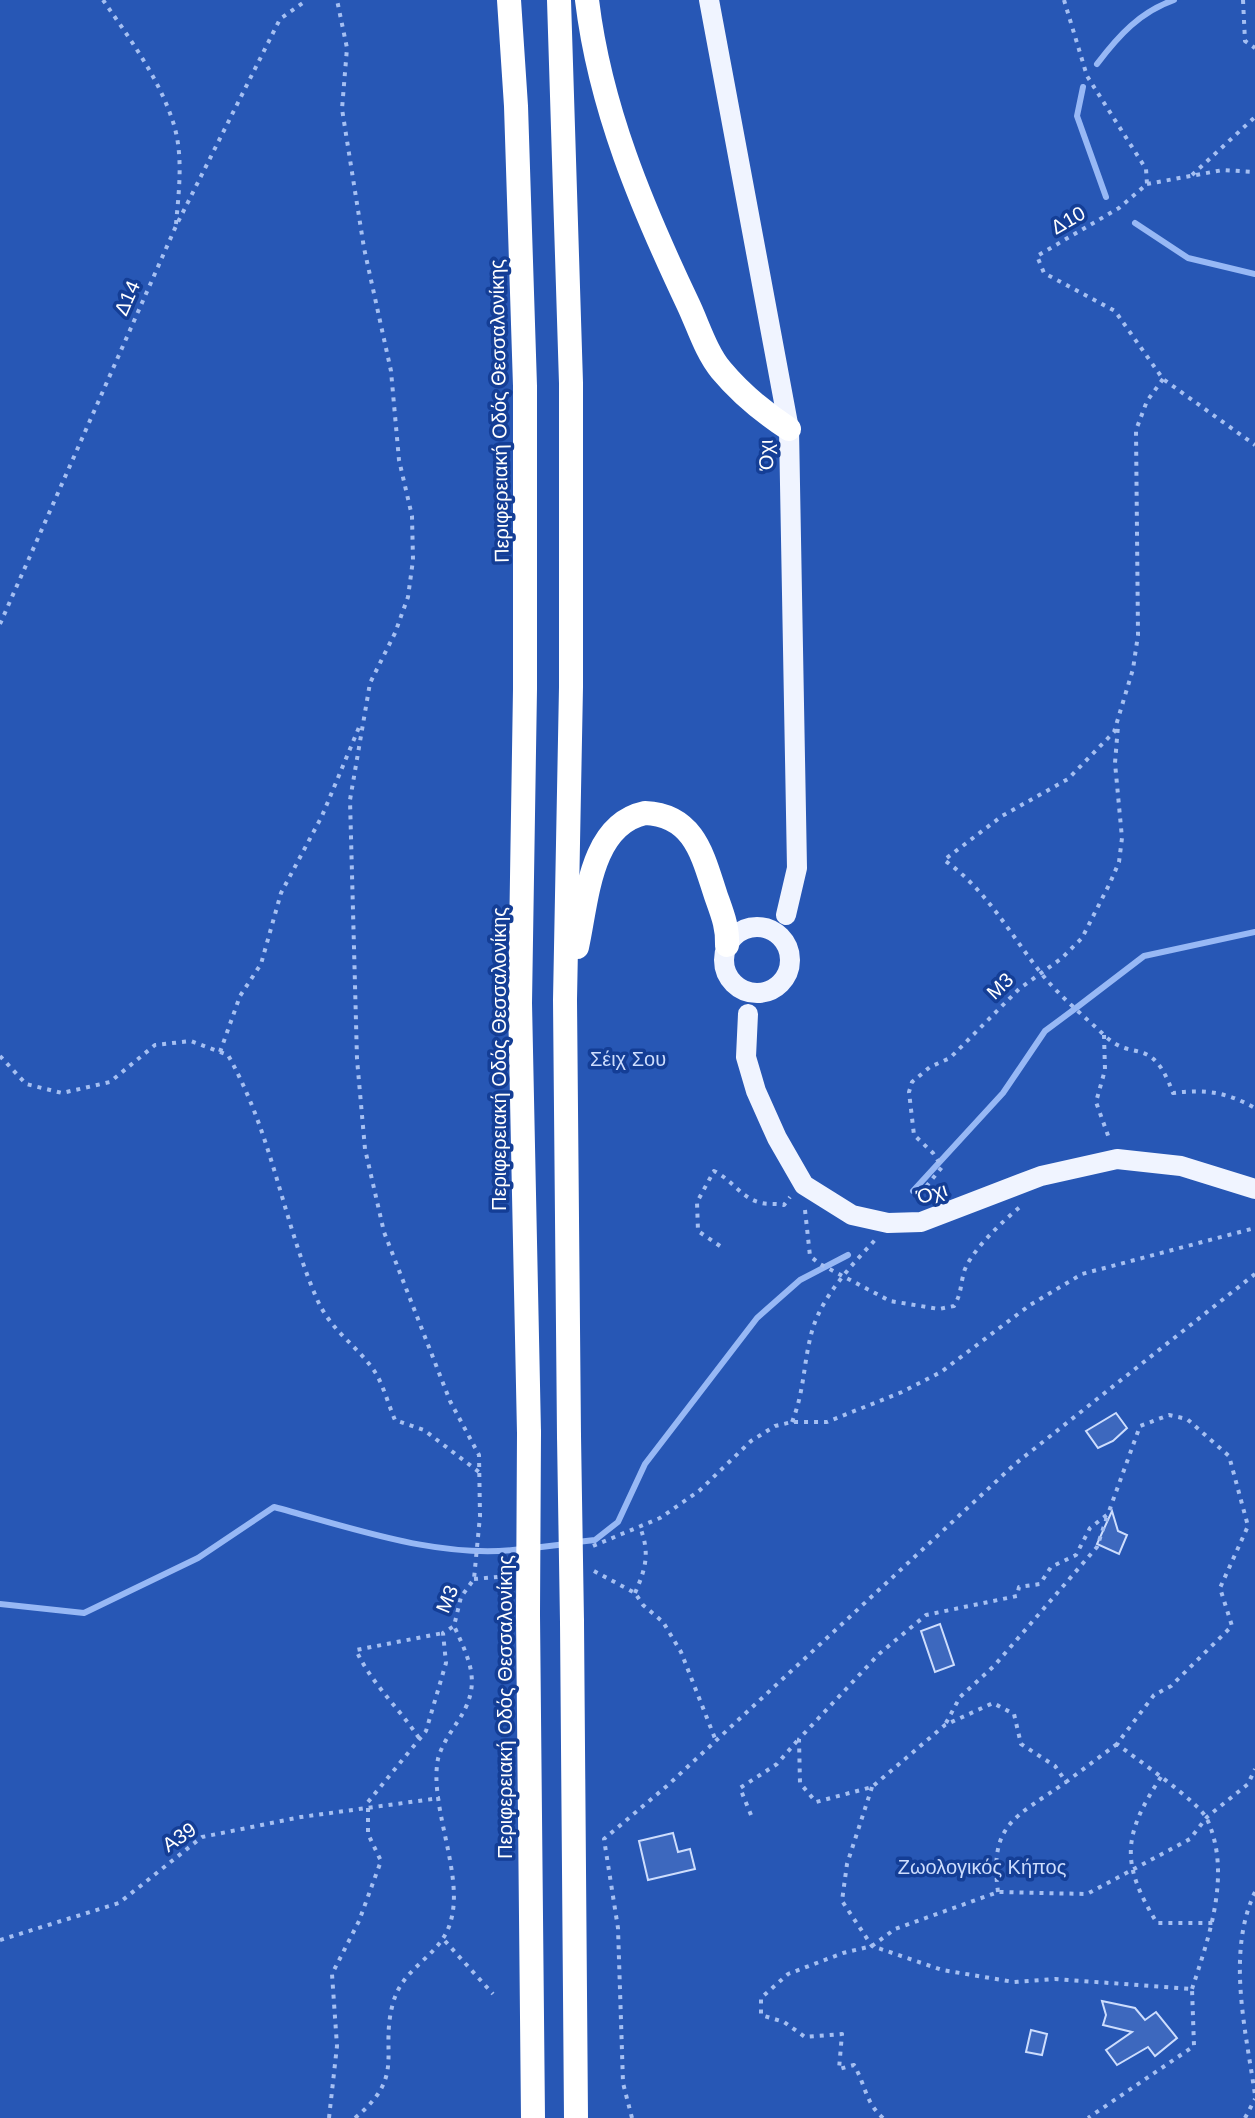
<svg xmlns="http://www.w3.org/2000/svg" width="1255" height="2118" font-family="Arial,sans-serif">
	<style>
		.green { fill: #2757b5 }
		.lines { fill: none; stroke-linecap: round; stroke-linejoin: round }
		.stream { stroke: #97b8f5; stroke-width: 6 }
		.building { fill: #3d68be; stroke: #cdddfd; stroke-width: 2 }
		.path { stroke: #a5bff2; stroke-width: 4; stroke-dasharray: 4 6; stroke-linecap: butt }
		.major { stroke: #f0f4ff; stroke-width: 20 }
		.highway { stroke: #fff; stroke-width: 24 }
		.highway-bridge { stroke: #fff; stroke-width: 24 }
		.labels { text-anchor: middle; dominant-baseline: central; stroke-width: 7; stroke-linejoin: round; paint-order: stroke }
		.street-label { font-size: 20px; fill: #fff; stroke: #143e96 }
		.park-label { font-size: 20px; fill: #cdddfd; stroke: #143e96 }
	</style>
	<rect width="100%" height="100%" fill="#143e96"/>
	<rect class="green" x="0" y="0" width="1255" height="2118"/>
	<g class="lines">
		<g class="stream">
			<path d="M 1097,64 C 1119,35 1140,12 1174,0"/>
			<path d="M 1083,87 L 1077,116 L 1106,197"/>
			<path d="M 1135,223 L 1188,258 L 1255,274"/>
			<path d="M 913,1191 L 1003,1093 L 1045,1031 L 1076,1008 L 1144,956 L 1255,932"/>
			<path d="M 577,1542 L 595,1540 L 618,1522 L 645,1464 L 757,1318 L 800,1280 L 848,1255"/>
			<path d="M 533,1548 L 566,1544"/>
			<path d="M 0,1604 L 84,1613 L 198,1558 L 274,1507 C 353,1528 440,1560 522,1549"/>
		</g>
	</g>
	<g class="building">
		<path d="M 1116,1413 L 1127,1428 L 1113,1441 L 1098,1448 L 1086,1431 Z"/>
		<path d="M 1112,1511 L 1118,1531 L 1127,1535 L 1119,1554 L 1097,1544 Z"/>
		<path d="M 940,1624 L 954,1665 L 935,1672 L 921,1631 Z"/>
		<path d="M 673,1833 L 678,1852 L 690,1849 L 695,1869 L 648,1880 L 639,1841 Z"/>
		<path d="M 1102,2001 L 1135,2008 L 1145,2020 L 1156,2012 L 1177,2038 L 1155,2056 L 1148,2047 L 1117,2065 L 1106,2050 L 1132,2032 L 1103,2025 L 1106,2015 Z"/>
		<path d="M 1031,2030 L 1047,2034 L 1042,2055 L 1026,2052 Z"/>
	</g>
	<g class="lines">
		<g class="path">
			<path d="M 103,0 C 128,36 158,77 172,119 C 184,152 179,190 176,224"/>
			<path d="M 1064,0 L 1087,76 L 1146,169 L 1147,184 L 1119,208 L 1037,256 L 1044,273 L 1115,311 L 1163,379 L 1255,445"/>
			<path d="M 1243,0 L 1245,41 L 1255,48"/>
			<path d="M 1192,175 L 1255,117"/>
			<path d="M 1147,184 L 1223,170 L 1255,172"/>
			<path d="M 1163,379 L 1147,401 L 1136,430 L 1138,635 L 1133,669 L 1114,732 L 1068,779 L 1002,816 L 944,860 C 986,889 1010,934 1041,973 C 1059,996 1083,1015 1104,1035 C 1134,1064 1151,1033 1173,1093 C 1206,1089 1226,1092 1255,1108"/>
			<path d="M 0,624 L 176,226 L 280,19 L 307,0"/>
			<path d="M 1104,1035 L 1105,1070 L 1096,1102 L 1110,1141"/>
			<path d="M 220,1052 L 240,996 L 261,964 L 281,893 L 322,816 L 360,725"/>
			<path d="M 0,1056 L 26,1084 L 62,1093 L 110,1082 L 155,1045 L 191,1041 L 228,1055 C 273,1136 281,1214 316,1297 C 330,1330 354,1343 373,1369 C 383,1383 388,1404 395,1420 L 424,1430 L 479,1472"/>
			<path d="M 920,1194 L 942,1167 L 933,1153 L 914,1135 L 909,1092 L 912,1082 L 930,1067 L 950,1058 L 1019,989 L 1062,958 L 1082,938 L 1110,883 L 1119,862 L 1122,838 L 1115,763 L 1118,726"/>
			<path d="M 805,1210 L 810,1256 L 820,1264 L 890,1301 L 939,1309 L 954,1306 C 961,1294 960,1289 963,1276 C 966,1255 1004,1220 1020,1207"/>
			<path d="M 720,1246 L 698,1231 L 697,1202 L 714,1171 C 731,1179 741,1197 758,1202 C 766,1205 775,1203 784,1205 L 790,1197"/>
			<path d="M 792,1422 C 805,1389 803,1364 812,1331 C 822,1296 851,1266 875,1240"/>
			<path d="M 593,1546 L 660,1518 L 699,1491 L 751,1441 L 775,1426 L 792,1422 L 827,1422 L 902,1392 L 941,1372 L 1030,1305 L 1082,1274 L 1255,1228"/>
			<path d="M 594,1571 L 635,1593 L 643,1605 L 663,1622 L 681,1652 L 716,1741"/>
			<path d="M 474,1579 L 508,1576"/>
			<path d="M 635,1593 C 646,1568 650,1553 640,1527"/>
			<path d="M 946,1723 L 960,1697 L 994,1666 L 1097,1547 L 1108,1514"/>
			<path d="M 419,1738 C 399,1708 371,1683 356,1650 L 443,1633"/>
			<path d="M 1117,1744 L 1066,1782 L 1055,1766 L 1021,1744 L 1014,1714 L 993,1703 L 945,1725 L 872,1787 L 816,1802 L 800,1783 L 799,1739 L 879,1654 L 926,1615 L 1017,1596 L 1019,1587 L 1040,1584 L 1051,1567 L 1076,1555 L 1090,1528 L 1108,1514 L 1140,1426 L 1169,1415 L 1187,1419 L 1229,1456 L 1248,1526 L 1220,1588 L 1232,1626 L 1171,1686 L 1154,1695 L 1117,1744 C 1135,1758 1199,1802 1207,1819 C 1232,1873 1209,1937 1192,1989"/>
			<path d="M 1161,1777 C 1123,1835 1120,1863 1157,1923 L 1213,1923"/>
			<path d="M 872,1787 L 847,1864 L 842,1901 L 872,1946 L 942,1970 L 1014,1982 L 1055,1979 L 1192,1989 L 1194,2046 L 1088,2118"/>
			<path d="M 751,1815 L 740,1788 L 777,1764 L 797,1741"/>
			<path d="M 998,1892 C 989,1823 1015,1818 1066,1782"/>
			<path d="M 1255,1892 C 1226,1953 1246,2031 1255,2095"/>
			<path d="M 0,1940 L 119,1903 L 202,1837 L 301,1817 L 440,1798"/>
			<path d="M 445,1941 L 493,1994"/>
			<path d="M 329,2118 L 337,2046 L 332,1974 L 359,1921 L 381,1861 L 368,1834 L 368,1802 L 426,1731 L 446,1663 L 443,1633 L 454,1626 L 461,1597 L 474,1579 L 480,1516 L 479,1455 L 450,1401 L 384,1232 L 365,1149 L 357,1059 L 350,800 L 370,683 L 395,633 L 408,597 L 413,560 L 412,516 L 399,460 L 391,371 L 364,248 L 342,109 L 347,48 L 337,0"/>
			<path d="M 355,2118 C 407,2075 379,2054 393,2003 C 404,1963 444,1957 452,1916 C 462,1870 429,1804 438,1759 C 441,1746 451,1732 458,1721 C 482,1685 471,1663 454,1626"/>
			<path d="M 632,2118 L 623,2083 L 618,1928 L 604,1839 L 668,1785 L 1015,1464 L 1255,1274"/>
			<path d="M 883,2118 C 865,2102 866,2086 854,2065 L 839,2069 L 842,2034 L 805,2037 L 784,2022 L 761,2015 L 761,1998 L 788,1974 L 843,1953 L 872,1946 L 895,1929 L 998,1892 L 1087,1894 L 1190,1839 L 1207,1817 L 1248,1784 L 1255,1769"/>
			<path d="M 1245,2118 L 1255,2099"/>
		</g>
		<g class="major">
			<path d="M 709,0 L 789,429 L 797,868 L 786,915"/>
			<circle cx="757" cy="960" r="33"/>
			<path d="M 748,1014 L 746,1057 L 756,1091 L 777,1138 L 804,1185 L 852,1215 L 888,1223 L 921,1222 L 1041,1176 L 1117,1159 L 1181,1166 L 1255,1189"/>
		</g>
		<g class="highway">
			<path d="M 509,0 L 516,106 L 525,386 L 525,689 L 520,1003 L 529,1433"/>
			<path d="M 559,0 L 571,383 L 571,687 L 565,1000 L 569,1436"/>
			<path d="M 587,0 C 600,108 642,207 688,304 C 698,325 706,352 721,370 C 741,394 763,412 789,429"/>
			<path d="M 577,947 C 587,903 589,825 645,813 C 695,815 703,857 716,896 C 722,913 728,927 727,945"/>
			<path d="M 528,1615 L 533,2118"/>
			<path d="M 572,1622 L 576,2118"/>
		</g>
		<g class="highway-bridge">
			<path d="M 569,1436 L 572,1622"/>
			<path d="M 528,1615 L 529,1433"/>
		</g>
	</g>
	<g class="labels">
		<g class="street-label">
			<text transform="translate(1068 220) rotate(-30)">Δ10</text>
			<text transform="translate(127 298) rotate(-66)">Δ14</text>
			<text transform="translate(499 411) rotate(-91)">Περιφερειακή Οδός Θεσσαλονίκης</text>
			<text transform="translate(766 455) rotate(-91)">Όχι</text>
			<text transform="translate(1000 986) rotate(-44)">Μ3</text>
			<text transform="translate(499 1059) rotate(-90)">Περιφερειακή Οδός Θεσσαλονίκης</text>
			<text transform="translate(932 1193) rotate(-17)">Όχι</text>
			<text transform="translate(447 1599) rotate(-68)">Μ3</text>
			<text transform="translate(505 1707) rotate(-90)">Περιφερειακή Οδός Θεσσαλονίκης</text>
			<text transform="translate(179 1837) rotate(-34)">Α39</text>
		</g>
		<g class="park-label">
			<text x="628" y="1059">Σέιχ Σου</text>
			<text x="982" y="1867">Ζωολογικός Κήπος</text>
		</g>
	</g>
</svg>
